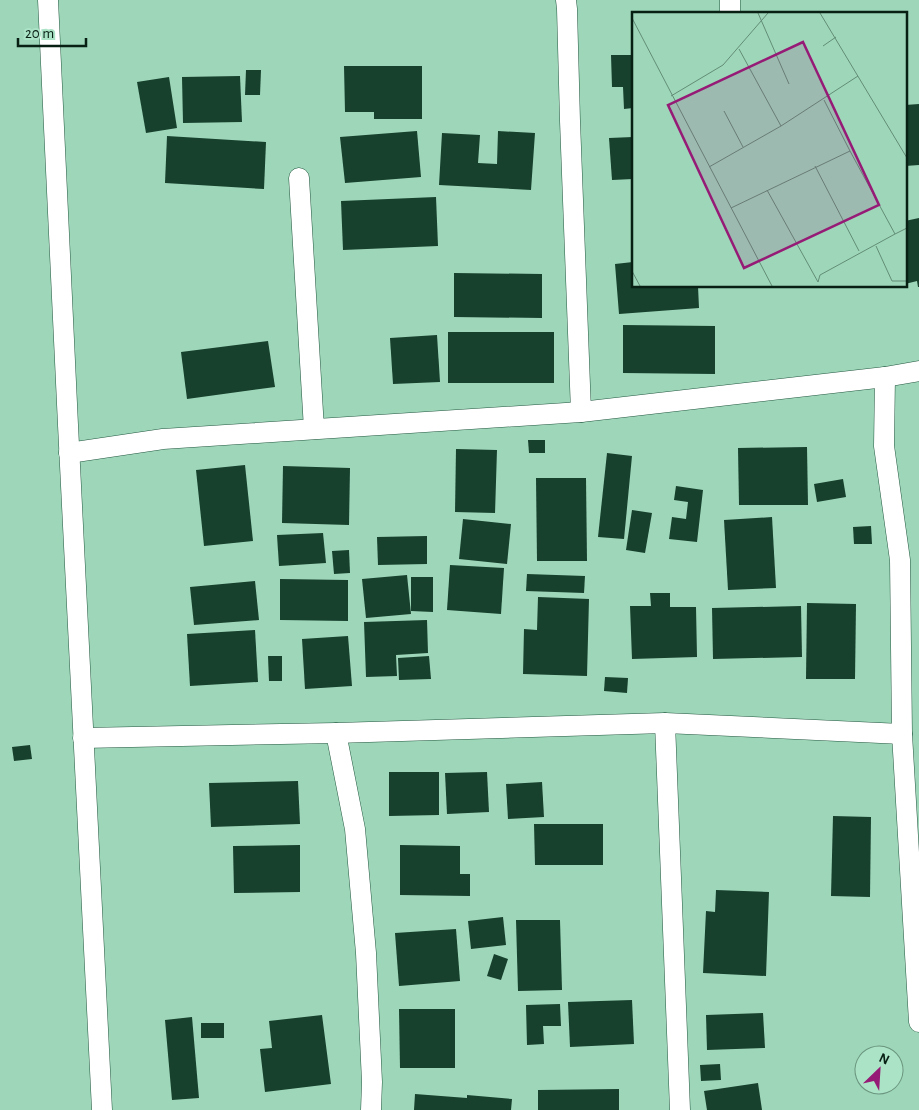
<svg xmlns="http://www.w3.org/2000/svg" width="919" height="1110" font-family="'Alegreya Sans',sans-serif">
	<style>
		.building { fill: #17402d }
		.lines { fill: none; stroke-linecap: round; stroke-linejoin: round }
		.minor-casing { stroke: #235840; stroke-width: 21 }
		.minor { stroke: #fff; stroke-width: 20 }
		.inset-road { fill: none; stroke: #628d77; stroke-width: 1 }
		.view { fill: #961b76; fill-opacity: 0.15; stroke: #961b76; stroke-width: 2.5 }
		.inset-edge { fill: none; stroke: #081f14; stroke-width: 2.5 }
	</style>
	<rect width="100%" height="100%" fill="#9ed6b9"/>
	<g class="building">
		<path d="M 611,55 L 633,55 L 633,108 L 624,109 L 623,87 L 612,87 Z"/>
		<path d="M 344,66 L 422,66 L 422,119 L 374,119 L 374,112 L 345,112 Z"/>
		<path d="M 246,70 L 261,70 L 260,95 L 245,95 Z"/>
		<path d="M 240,76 L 242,122 L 183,123 L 182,77 Z"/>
		<path d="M 169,77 L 177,128 L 146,133 L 137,82 Z"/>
		<path d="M 919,104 L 919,165 L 905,166 L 905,105 Z"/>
		<path d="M 417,131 L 421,177 L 345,183 L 340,137 Z"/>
		<path d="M 498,131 L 535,133 L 531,190 L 439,185 L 442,133 L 480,135 L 478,163 L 497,164 Z"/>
		<path d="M 167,136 L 266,142 L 264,189 L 165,183 Z"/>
		<path d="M 633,137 L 633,179 L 612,180 L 609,138 Z"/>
		<path d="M 436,197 L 438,246 L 343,250 L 341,201 Z"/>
		<path d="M 919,218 L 919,287 L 918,287 L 917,281 L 905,284 L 905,221 Z"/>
		<path d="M 633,262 L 633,286 L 698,286 L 699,308 L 619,314 L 615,264 Z"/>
		<path d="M 454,273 L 542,274 L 542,318 L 454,317 Z"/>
		<path d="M 623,325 L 715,326 L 715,374 L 623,373 Z"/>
		<rect x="448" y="332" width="106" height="51"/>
		<path d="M 437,335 L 440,382 L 393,384 L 390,338 Z"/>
		<path d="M 268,341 L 275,387 L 187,399 L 181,352 Z"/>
		<path d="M 528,440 L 545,440 L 545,453 L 529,453 Z"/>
		<path d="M 807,447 L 808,505 L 739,505 L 738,448 Z"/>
		<path d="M 456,449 L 497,450 L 495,513 L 455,512 Z"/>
		<path d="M 607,453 L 632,456 L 624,539 L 598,537 Z"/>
		<path d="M 245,465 L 253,541 L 204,546 L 196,470 Z"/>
		<path d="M 283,466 L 350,468 L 349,525 L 282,523 Z"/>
		<path d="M 536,478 L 586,478 L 587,561 L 537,561 Z"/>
		<path d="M 843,479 L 846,497 L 817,502 L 814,484 Z"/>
		<path d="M 676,486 L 703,490 L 697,542 L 669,539 L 672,517 L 686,519 L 688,502 L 674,500 Z"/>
		<path d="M 632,510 L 652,513 L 645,553 L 626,550 Z"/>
		<path d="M 772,517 L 776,588 L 728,590 L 724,520 Z"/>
		<path d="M 463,519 L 511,524 L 507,564 L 459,559 Z"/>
		<path d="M 871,526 L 872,544 L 854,544 L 853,527 Z"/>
		<path d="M 323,533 L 326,563 L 279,566 L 277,535 Z"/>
		<path d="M 427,536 L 427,564 L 378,565 L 377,537 Z"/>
		<path d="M 349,550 L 350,573 L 334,574 L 332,551 Z"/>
		<path d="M 450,565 L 504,568 L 501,614 L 447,610 Z"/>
		<path d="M 527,574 L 585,576 L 584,593 L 526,591 Z"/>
		<path d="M 407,575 L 411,614 L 366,618 L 362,579 Z"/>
		<path d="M 411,577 L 433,577 L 433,612 L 411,611 Z"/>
		<path d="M 280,579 L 348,580 L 348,621 L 280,620 Z"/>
		<path d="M 255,581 L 259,620 L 194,625 L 190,587 Z"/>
		<path d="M 650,593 L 670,593 L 670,607 L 696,607 L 697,657 L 632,659 L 630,606 L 651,606 Z"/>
		<path d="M 538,597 L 589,599 L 587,676 L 523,674 L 524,629 L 537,630 Z"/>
		<path d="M 807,603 L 856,604 L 855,679 L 806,679 Z"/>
		<path d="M 801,606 L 802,657 L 713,659 L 712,608 Z"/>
		<path d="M 427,620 L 428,653 L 396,655 L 397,676 L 366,677 L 364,622 Z"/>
		<path d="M 255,630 L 258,682 L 190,686 L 187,634 Z"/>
		<path d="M 348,636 L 352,686 L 305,689 L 302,639 Z"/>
		<path d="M 268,656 L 282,656 L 282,681 L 269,681 Z"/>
		<path d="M 429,656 L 431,679 L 399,680 L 398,658 Z"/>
		<path d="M 605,677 L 628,678 L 627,693 L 604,691 Z"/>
		<path d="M 30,745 L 32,759 L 14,761 L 12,747 Z"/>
		<path d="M 389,772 L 439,772 L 439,815 L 389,816 Z"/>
		<path d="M 487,772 L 489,812 L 447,814 L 445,773 Z"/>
		<path d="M 298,781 L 300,824 L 211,827 L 209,783 Z"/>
		<path d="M 542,782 L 544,817 L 508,819 L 506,784 Z"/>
		<path d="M 833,816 L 871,817 L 870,897 L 831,896 Z"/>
		<path d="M 534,824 L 603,824 L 603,865 L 535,865 Z"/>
		<path d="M 300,845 L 300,892 L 234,893 L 233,846 Z"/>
		<path d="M 400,845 L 460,846 L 460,874 L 470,874 L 470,896 L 400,895 Z"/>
		<path d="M 716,890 L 769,892 L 766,976 L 703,973 L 706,911 L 715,912 Z"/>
		<path d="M 503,917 L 506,945 L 471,949 L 468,921 Z"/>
		<path d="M 516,920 L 560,920 L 562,990 L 518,991 Z"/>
		<path d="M 456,929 L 460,981 L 399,986 L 395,933 Z"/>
		<path d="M 494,954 L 508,959 L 501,980 L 487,976 Z"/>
		<path d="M 632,1000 L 634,1044 L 570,1047 L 568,1002 Z"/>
		<path d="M 560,1004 L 561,1026 L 543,1026 L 544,1044 L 527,1045 L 526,1005 Z"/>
		<path d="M 399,1009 L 455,1009 L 455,1068 L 400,1068 Z"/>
		<path d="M 763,1013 L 765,1048 L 707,1050 L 706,1015 Z"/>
		<path d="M 322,1015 L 331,1084 L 265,1092 L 260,1049 L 272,1048 L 269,1021 Z"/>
		<path d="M 192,1017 L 199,1098 L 172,1100 L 165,1020 Z"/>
		<rect x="201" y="1023" width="23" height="15"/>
		<path d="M 720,1064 L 721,1080 L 701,1081 L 700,1065 Z"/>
		<path d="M 758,1083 L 762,1110 L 707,1110 L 704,1091 Z"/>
		<path d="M 619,1089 L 619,1110 L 538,1110 L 538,1090 Z"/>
		<path d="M 415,1094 L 467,1098 L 467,1095 L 512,1099 L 511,1110 L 414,1110 Z"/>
	</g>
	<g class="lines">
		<g class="minor-casing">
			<g id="minor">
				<path d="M 48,0 L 68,425 L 102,1110"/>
				<path d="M 566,0 L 567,9 L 570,121 L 581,412"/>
				<path d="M 730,0 L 730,14"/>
				<path d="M 299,178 L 314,429"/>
				<path d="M 69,453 L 163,439 L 581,412 L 885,377 L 919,371"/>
				<path d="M 665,723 L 680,1110"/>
				<path d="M 336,733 L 355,829 L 366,953 L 372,1082 L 371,1110"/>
				<path d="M 902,734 L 919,1022"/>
				<path d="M 83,738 L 336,733 L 665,723 L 902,734 L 900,560 L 884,446 L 885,377"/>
			</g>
		</g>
		<use href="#minor" class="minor"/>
	</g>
	<g transform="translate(632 12)">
		<rect width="275" height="275" fill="#9ed6b9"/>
		<path class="inset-road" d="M 126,1 L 157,72M 188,1 L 275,146M 0,6 L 140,274M 191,34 L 204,25M 107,37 L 149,114M 39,84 L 91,53 L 136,1M 92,99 L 111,135M 218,139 L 263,222 L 275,216M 183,154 L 227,239M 77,155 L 149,114 L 226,64M 135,178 L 186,270 L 188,263 L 263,222M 99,196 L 218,139 L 192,88M 244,234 L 260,269 L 275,269M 0,259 L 8,274"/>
		<path class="view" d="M 171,30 L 247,193 L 112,256 L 36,93 Z"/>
		<rect width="275" height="275" class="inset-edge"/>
	</g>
	<g transform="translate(879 1070) rotate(25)"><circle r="24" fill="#abe3c6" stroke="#6a957f"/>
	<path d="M0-4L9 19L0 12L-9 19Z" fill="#961b76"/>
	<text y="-8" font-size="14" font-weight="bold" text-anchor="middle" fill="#081f14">N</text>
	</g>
	<path d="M18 38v8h68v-8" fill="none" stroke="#081f14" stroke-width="2.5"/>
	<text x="25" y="38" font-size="15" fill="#081f14" stroke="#abe3c6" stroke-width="4" paint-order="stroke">20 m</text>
</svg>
